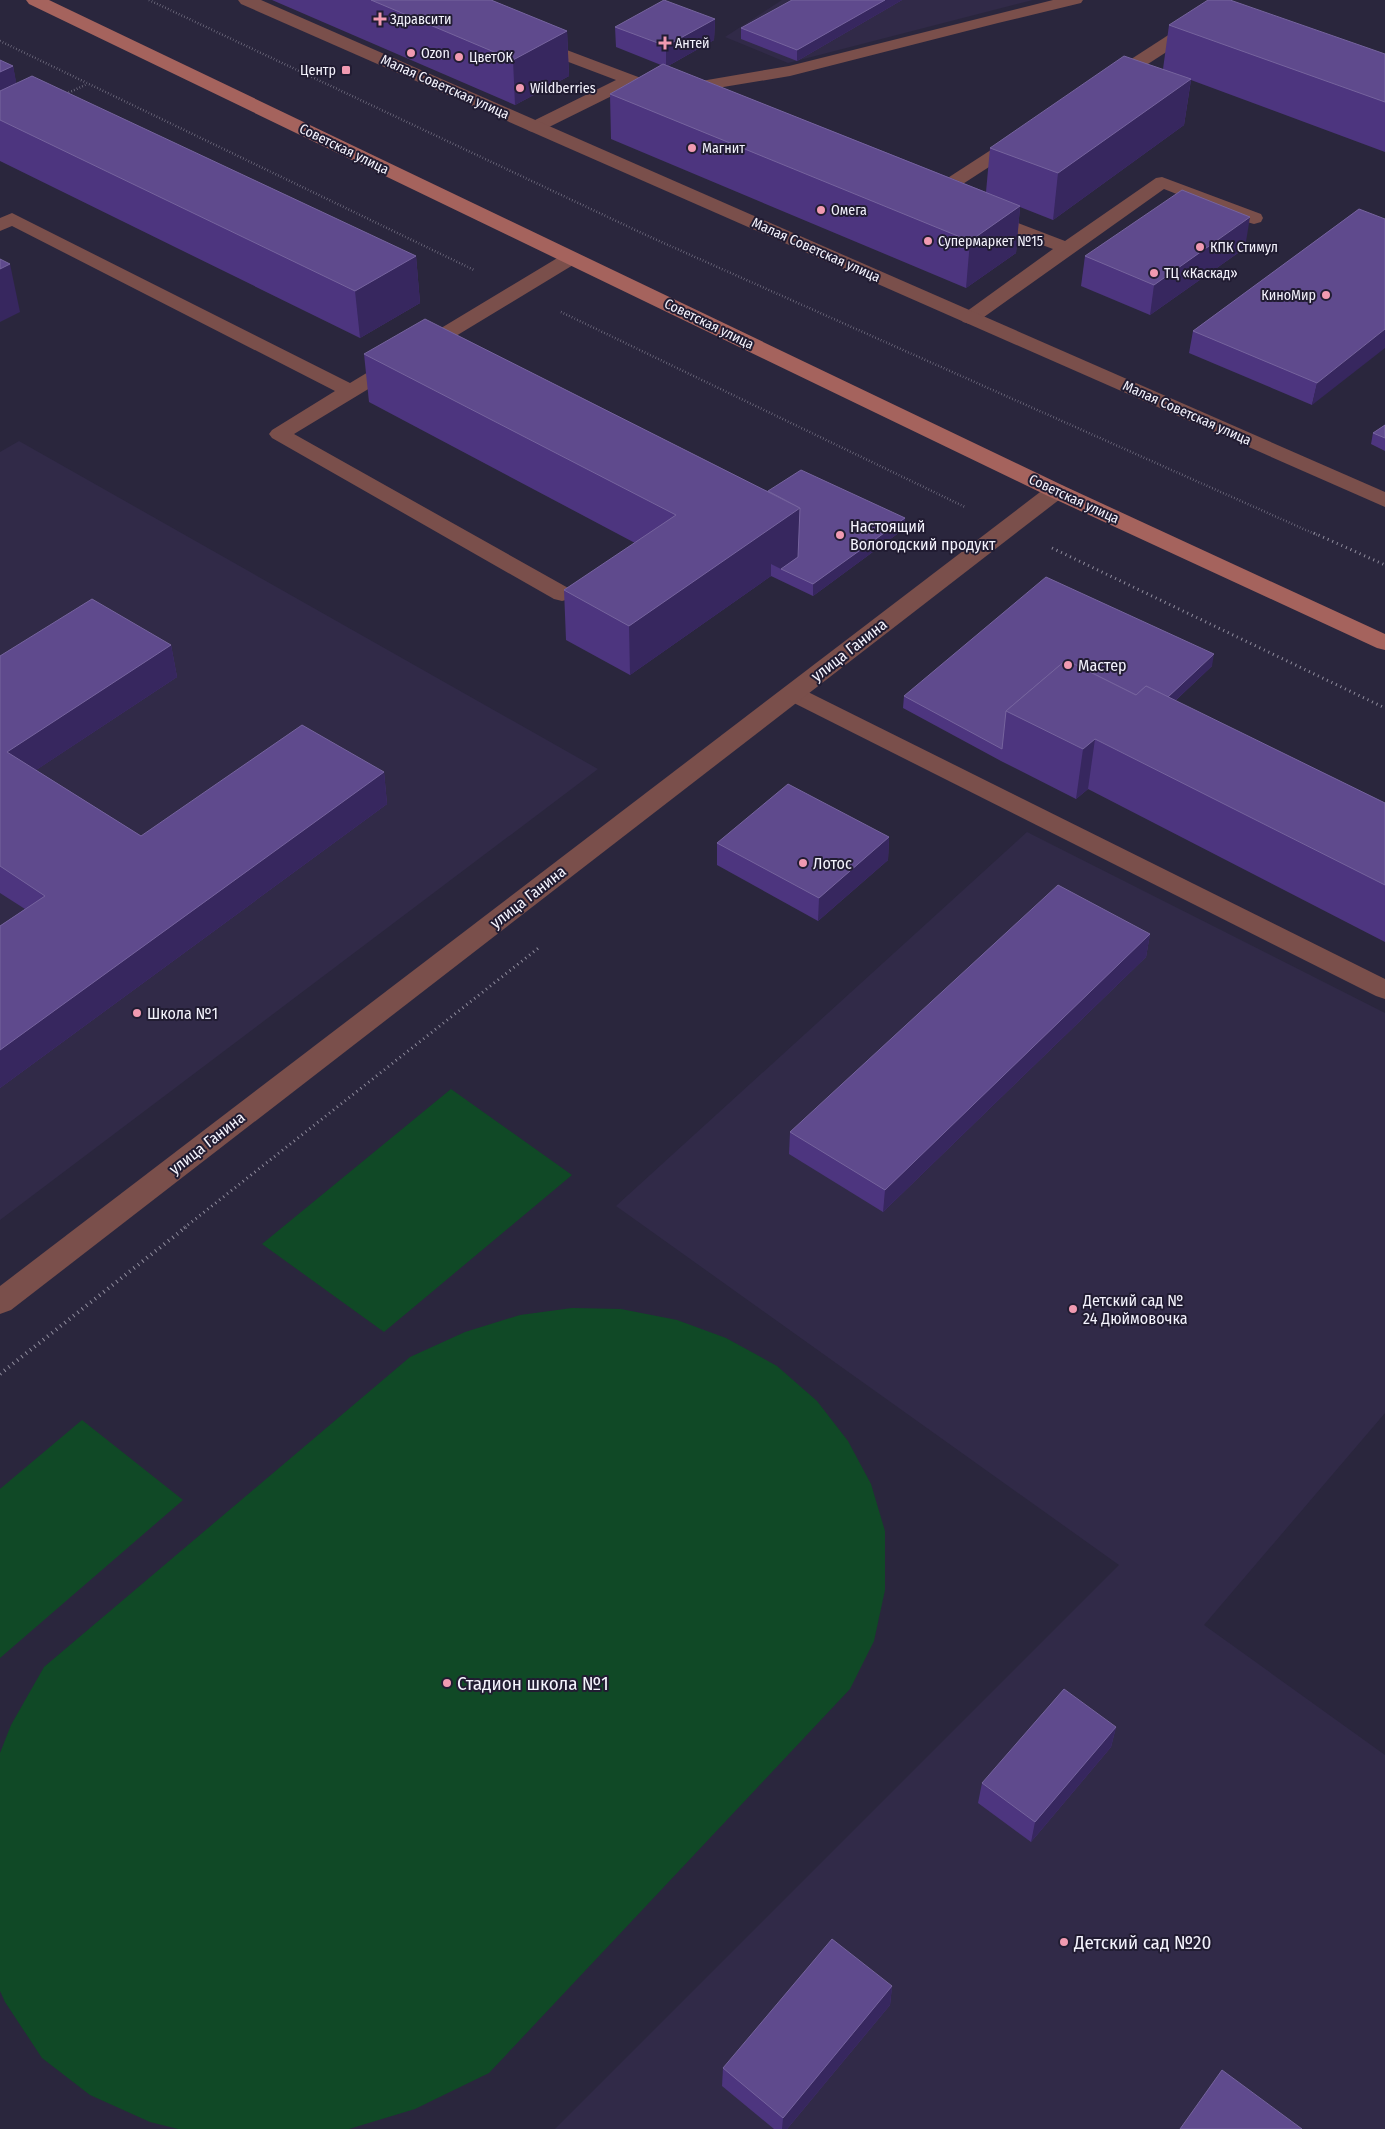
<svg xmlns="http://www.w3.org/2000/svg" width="1385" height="2129" font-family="'Fira Sans Condensed',sans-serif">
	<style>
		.built { fill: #312a48 }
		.green { fill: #104926 }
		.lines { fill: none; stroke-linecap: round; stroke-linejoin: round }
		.path-far2 { stroke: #908d9e; stroke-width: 2.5; stroke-dasharray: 0.5 2.5; stroke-linecap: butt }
		.path-far1 { stroke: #908d9e; stroke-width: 3; stroke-dasharray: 1 4; stroke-linecap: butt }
		.path { stroke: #908d9e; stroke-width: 4; stroke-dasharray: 1 4.5; stroke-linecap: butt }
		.service { fill: #7a4f4b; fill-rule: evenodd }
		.minor { fill: #7a4f4b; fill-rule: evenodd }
		.secondary { fill: #a5635d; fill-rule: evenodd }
		.wall { fill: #4d357f }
		.shaded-wall { fill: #37275f }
		.building { fill: #5f4a8d; stroke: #76649e }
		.poi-dot { fill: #f19ab1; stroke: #211c32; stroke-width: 2 }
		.labels { text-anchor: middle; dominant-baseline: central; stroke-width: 4; stroke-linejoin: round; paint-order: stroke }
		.far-poi-label { font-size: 14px; fill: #f4f3fd; stroke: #211c32; text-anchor: start }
		.far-street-label { font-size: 14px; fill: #f4f3fd; stroke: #211c32 }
		.poi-label { font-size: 16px; fill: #f4f3fd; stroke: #211c32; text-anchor: start }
		.street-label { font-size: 16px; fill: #f4f3fd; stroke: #211c32 }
		.near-poi-label { font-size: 19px; fill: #f4f3fd; stroke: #211c32; text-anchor: start }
	</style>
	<rect width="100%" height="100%" fill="#2a263d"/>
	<g class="built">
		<path d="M 782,0 L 1033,0 L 788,63 L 725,37 Z"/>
		<path d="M 19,441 L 598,769 L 0,1220 L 0,452 Z"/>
		<path d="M 1027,832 L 1385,1013 L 1385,1413 L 1204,1625 L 1385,1755 L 1385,2129 L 555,2129 L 1119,1565 L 616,1206 Z"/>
	</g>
	<g class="green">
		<path d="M 451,1089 L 572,1175 L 384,1332 L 262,1244 Z"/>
		<path d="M 572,1308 L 621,1309 L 677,1320 L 726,1338 L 777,1366 L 817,1401 L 848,1441 L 871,1484 L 885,1531 L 885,1590 L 874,1641 L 850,1689 L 489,2073 L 415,2109 L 349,2129 L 178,2129 L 150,2122 L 90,2095 L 42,2058 L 5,2002 L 0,1991 L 0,1753 L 11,1725 L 44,1667 L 410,1357 L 465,1332 L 520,1315 Z"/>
		<path d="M 82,1420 L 183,1500 L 0,1658 L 0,1489 Z"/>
	</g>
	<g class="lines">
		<g class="path-far2">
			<path d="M 149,0 L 648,236 L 1317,535"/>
			<path d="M 0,41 L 474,270"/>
			<path d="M 66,94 L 87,84"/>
			<path d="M 561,312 L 965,507"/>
		</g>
		<g class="path-far1">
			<path d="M 1314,533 L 1385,565"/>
			<path d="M 1052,548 L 1385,708"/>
			<path d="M 184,1228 L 541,946"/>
		</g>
		<path class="path" d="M 0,1374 L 186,1227"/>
		<g class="service">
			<path d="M 1053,0 L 1083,0 L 1081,3 L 998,23 L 790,76 L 675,95 L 673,98 L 667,99 L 661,98 L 632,86 L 541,131 L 535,132 L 529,131 L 526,127 L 529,123 L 616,80 L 529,47 L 527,43 L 529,39 L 535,38 L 670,89 L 672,86 L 678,85 L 789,66 Z"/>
			<path d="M 1196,20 L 1202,21 L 1204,25 L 1202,29 L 1117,84 L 1111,85 L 1105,84 L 1102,80 L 1105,76 L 1190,21 Z"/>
			<path d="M 1020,134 L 1026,135 L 1029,139 L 1026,143 L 938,200 L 932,201 L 926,200 L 923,196 L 926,192 L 1014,135 Z"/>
			<path d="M 1162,177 L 1261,214 L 1263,218 L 1261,222 L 1254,224 L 1247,222 L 1164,189 L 977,322 L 970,324 L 963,322 L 960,318 L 963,314 L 1053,249 L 978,221 L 976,217 L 978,213 L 985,211 L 992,213 L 1065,241 L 1156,178 Z"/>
			<path d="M 12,213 L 350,383 L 564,254 L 571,252 L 578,254 L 580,258 L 578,262 L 294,434 L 570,589 L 573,594 L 570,599 L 562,601 L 554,599 L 272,438 L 269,434 L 272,430 L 335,391 L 12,226 L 0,231 L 0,218 Z"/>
			<path d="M 792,686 L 800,688 L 1385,979 L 1385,999 L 1376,996 L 784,698 L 781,693 L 784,688 Z"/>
		</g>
		<g class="minor">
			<path d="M 238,0 L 261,0 L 1385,492 L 1385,507 L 241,4 Z"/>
			<path d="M 1056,484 L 1064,486 L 1067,491 L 1064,496 L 11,1310 L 0,1314 L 0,1286 L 1048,486 Z"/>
		</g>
		<path class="secondary" d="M 26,0 L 49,0 L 1064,486 L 1385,634 L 1385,650 L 1377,648 L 1048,496 L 29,4 Z"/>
	</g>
	<g class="wall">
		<path d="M 272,0 L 491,0 L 567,31 L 569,76 L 515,105 Z"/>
		<path d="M 792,0 L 902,0 L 797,61 L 741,39 L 741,28 Z"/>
		<path d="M 715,19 L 714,40 L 668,66 L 986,192 L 990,148 L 1163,69 L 1169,25 L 1385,54 L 1385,152 L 1191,80 L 1184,125 L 1053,220 L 1020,207 L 1016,253 L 966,288 L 611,139 L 610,94 L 661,65 L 616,47 L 615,27 Z"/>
		<path d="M 0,60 L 13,66 L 16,83 L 416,256 L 420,303 L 360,338 L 0,161 Z"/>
		<path d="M 1359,209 L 1312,405 L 1189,353 L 1193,331 Z"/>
		<path d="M 1245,248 L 1150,315 L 1081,286 L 1085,256 Z"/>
		<path d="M 364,354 L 768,491 L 905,518 L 904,529 L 813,596 L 771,576 L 630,675 L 566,640 L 564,590 L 635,543 L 369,402 Z"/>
		<path d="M 1385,425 L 1385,451 L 1371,444 L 1373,433 Z"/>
		<path d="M 171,645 L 177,677 L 36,770 L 141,836 L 384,772 L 387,804 L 0,1088 L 0,926 L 25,909 L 0,893 L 0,656 Z"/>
		<path d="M 1212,666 L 1175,701 L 1385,803 L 1385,942 L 1088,789 L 1076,799 L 1001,761 L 903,708 L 904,696 Z"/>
		<path d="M 889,837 L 888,860 L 818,921 L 717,865 L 717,843 Z"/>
		<path d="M 1150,934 L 1146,957 L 883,1212 L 789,1154 L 790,1132 Z"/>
		<path d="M 1116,1727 L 1111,1747 L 1031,1842 L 978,1803 L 982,1783 Z"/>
		<path d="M 892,1986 L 890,2005 L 787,2129 L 774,2129 L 722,2086 L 723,2068 Z"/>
	</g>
	<g class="shaded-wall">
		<path d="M 885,0 L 902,0 L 797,61 L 797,50 Z"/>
		<path d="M 715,19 L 714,40 L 666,67 L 666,46 Z"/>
		<path d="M 567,31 L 569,76 L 515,105 L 513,60 Z"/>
		<path d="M 13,66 L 22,111 L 0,120 L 0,72 Z"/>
		<path d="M 1191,79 L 1184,125 L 1053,220 L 1058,173 Z"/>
		<path d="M 1020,206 L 1016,253 L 966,288 L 970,241 Z"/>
		<path d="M 1250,217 L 1245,248 L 1150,315 L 1154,285 Z"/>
		<path d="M 416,256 L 420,303 L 360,338 L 355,291 Z"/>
		<path d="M 10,264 L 20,312 L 0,322 L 0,269 Z"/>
		<path d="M 1385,329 L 1385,348 L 1312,405 L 1317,383 Z"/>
		<path d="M 800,508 L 798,557 L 781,569 L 771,564 L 771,576 L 630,675 L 629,626 Z"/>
		<path d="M 905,518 L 904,529 L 813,596 L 813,584 Z"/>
		<path d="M 171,645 L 177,677 L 15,784 L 7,752 Z"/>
		<path d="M 1214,654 L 1212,666 L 1128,745 L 1130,733 Z"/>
		<path d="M 1095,739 L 1088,789 L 1076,799 L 1083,749 Z"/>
		<path d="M 384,772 L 387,804 L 0,1088 L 0,1050 Z"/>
		<path d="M 889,837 L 888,860 L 818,921 L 819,898 Z"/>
		<path d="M 1150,934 L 1146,957 L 883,1212 L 885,1190 Z"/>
		<path d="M 1116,1727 L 1111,1747 L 1031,1842 L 1035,1822 Z"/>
		<path d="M 892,1986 L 890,2005 L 787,2129 L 782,2129 L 783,2118 Z"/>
	</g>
	<g class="building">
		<path d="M 371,0 L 491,0 L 567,31 L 513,60 Z"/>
		<path d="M 664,0 L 715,19 L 666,46 L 615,27 Z"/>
		<path d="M 792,0 L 885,0 L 797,50 L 741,28 Z"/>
		<path d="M 1208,0 L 1230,0 L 1385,54 L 1385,102 L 1169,25 Z"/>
		<path d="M 1124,56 L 1191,79 L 1058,173 L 990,148 Z"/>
		<path d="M 0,60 L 13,66 L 0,72 Z"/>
		<path d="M 663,64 L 1020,206 L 970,241 L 610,94 Z"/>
		<path d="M 32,76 L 416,256 L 355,291 L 0,120 L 0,91 Z"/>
		<path d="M 1182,190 L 1250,217 L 1154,285 L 1085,256 Z"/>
		<path d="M 1359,209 L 1385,219 L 1385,329 L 1317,383 L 1193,331 Z"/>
		<path d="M 0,259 L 10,264 L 0,269 Z"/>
		<path d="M 425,319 L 800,508 L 629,626 L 564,590 L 676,515 L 364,354 Z"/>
		<path d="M 1385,425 L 1385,438 L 1373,433 Z"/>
		<path d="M 801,470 L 905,518 L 813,584 L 781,569 L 798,557 L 800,508 L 768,491 Z"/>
		<path d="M 1046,577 L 1214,654 L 1168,697 L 1146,686 L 1136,695 L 1066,660 L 1006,711 L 1002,749 L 904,696 Z"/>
		<path d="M 92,599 L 171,645 L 7,752 L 141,836 L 302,725 L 384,772 L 0,1050 L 0,926 L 45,896 L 0,866 L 0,656 Z"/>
		<path d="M 1066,660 L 1136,695 L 1146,686 L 1385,803 L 1385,885 L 1095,739 L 1083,749 L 1006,711 Z"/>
		<path d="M 788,784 L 889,837 L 819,898 L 717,843 Z"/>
		<path d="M 1058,885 L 1150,934 L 885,1190 L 790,1132 Z"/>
		<path d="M 1064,1689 L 1116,1727 L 1035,1822 L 982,1783 Z"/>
		<path d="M 832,1939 L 892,1986 L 783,2118 L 723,2068 Z"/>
		<path d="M 1222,2070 L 1302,2129 L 1180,2129 Z"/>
	</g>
	<g class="poi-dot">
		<path d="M377.5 11.5h5v5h5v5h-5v5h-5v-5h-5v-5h5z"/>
		<path d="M662.5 35.5h5v5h5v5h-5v5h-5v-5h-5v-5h5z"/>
		<circle cx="411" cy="53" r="5"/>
		<circle cx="459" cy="57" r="5"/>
		<rect x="341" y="65" width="10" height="10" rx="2.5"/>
		<circle cx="520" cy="88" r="5"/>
		<circle cx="692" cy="148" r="5"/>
		<circle cx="821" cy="210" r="5"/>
		<circle cx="928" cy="241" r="5"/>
		<circle cx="1200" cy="247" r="5"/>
		<circle cx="1154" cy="273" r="5"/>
		<circle cx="1326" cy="295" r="5"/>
		<circle cx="840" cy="535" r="5"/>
		<circle cx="1068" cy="665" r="5"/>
		<circle cx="803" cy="863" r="5"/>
		<circle cx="137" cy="1013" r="5"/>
		<circle cx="1073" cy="1309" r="5"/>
		<circle cx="447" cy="1683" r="5"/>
		<circle cx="1064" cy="1942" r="5"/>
	</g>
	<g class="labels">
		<g class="far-poi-label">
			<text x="390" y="19">Здравсити</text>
			<text x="675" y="43">Антей</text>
			<text x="421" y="53">Ozon</text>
			<text x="469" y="57">ЦветОК</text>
			<text x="336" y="70" text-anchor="end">Центр</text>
			<text x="530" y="88">Wildberries</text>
			<text x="702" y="148">Магнит</text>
			<text x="831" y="210">Омега</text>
			<text x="938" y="241">Супермаркет №15</text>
			<text x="1210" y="247">КПК Стимул</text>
			<text x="1164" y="273">ТЦ «Каскад»</text>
			<text x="1316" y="295" text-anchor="end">КиноМир</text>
		</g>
		<g class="far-street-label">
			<text transform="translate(445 87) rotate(24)">Малая Советская улица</text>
			<text transform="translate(344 149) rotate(26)">Советская улица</text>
			<text transform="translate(816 250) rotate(24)">Малая Советская улица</text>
			<text transform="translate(709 324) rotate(26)">Советская улица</text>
			<text transform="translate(1187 413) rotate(24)">Малая Советская улица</text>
			<text transform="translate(1074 499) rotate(25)">Советская улица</text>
		</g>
		<g class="poi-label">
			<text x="850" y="526">Настоящий<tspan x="850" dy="18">Вологодский продукт</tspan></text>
			<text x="1078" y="665">Мастер</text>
			<text x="813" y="863">Лотос</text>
			<text x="147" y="1013">Школа №1</text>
			<text x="1083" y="1300">Детский сад №<tspan x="1083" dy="18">24 Дюймовочка</tspan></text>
		</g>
		<g class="street-label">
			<text transform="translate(849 650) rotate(-38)">улица Ганина</text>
			<text transform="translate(528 897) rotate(-38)">улица Ганина</text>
			<text transform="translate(207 1143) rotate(-38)">улица Ганина</text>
		</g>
		<g class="near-poi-label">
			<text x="457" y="1683">Стадион школа №1</text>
			<text x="1074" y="1942">Детский сад №20</text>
		</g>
	</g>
</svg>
